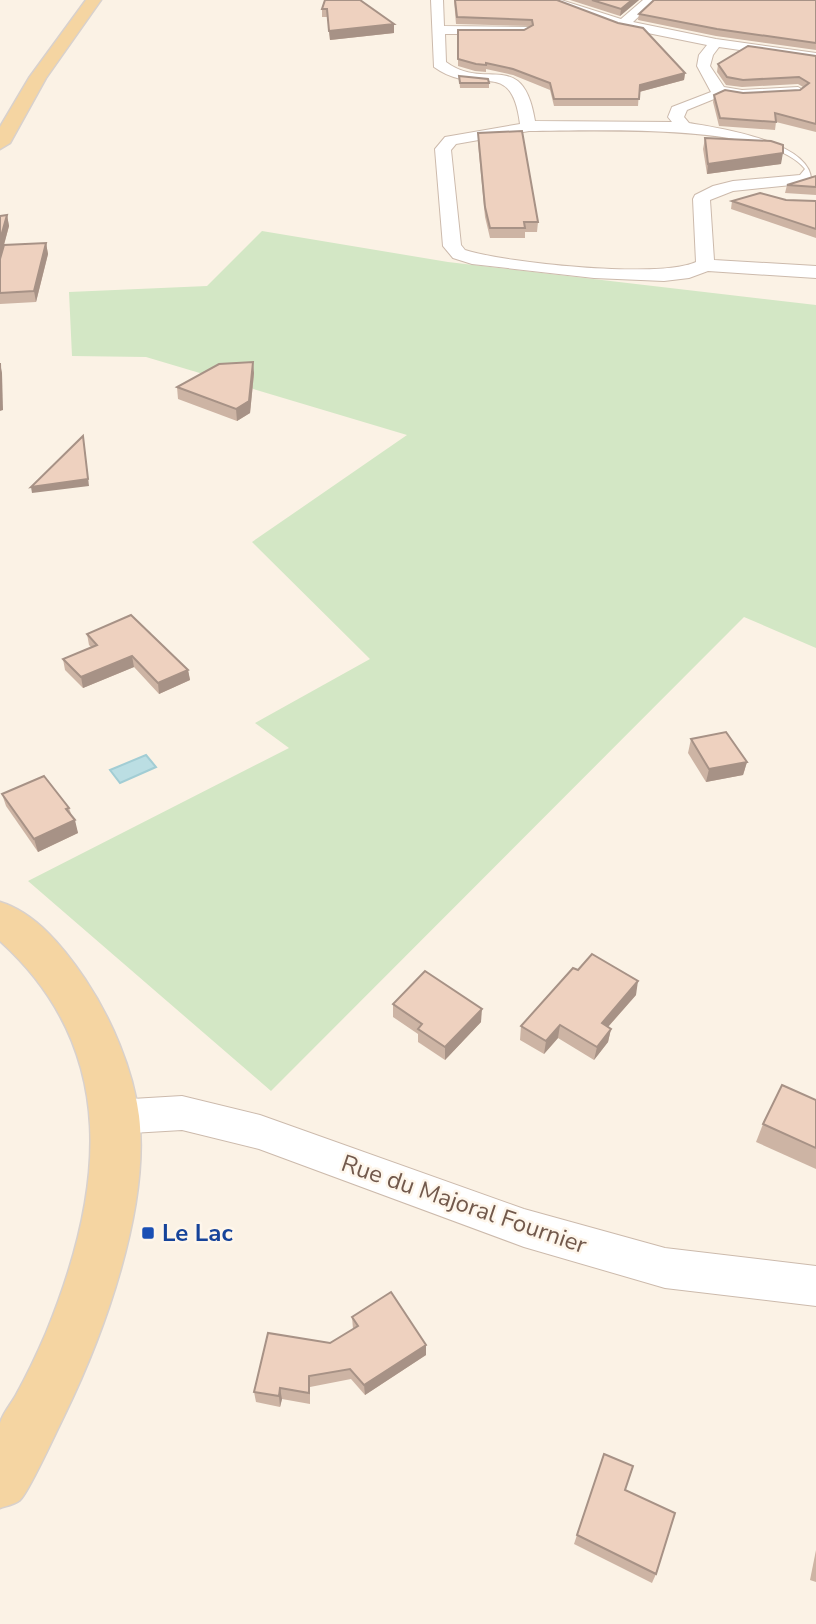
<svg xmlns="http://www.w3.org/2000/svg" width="816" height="1624" font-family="'Nunito Sans',sans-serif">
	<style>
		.green { fill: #d3e7c5 }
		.water { fill: #bbdee3; stroke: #a2cdd4; stroke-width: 2 }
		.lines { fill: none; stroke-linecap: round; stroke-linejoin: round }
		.minor-casing { stroke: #ccbaac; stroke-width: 2 }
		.major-casing { stroke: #d8d1cd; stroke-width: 3 }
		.minor { fill: #fff; fill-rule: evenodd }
		.major { fill: #f5d5a2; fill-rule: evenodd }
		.wall { fill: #cdb4a4 }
		.shaded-wall { fill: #a79286 }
		.building { fill: #eed1bf; stroke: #a79286; stroke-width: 2 }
		.transit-dot { fill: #1a4fb4; stroke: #fef6eb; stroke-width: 2.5 }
		.labels { text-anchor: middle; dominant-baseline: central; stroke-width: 5; stroke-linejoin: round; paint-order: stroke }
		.near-street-label { font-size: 24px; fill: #72594c; stroke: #fef6eb }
		.near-transit-label { font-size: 24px; font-weight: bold; fill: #164399; stroke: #fef6eb; text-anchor: start }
	</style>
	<rect width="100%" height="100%" fill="#fbf2e5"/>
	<path class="green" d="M 262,231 L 448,262 L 816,305 L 816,648 L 744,617 L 271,1091 L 28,881 L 289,748 L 255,723 L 370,659 L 252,542 L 407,435 L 146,357 L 72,356 L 69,292 L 207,286 Z"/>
	<path class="water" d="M 146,755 L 156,767 L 120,783 L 110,770 Z"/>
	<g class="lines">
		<g class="minor-casing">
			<g id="minor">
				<path d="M 431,0 L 443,0 L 444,26 L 529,27 L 530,30 L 524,34 L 445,34 L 446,62 C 486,92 523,47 535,121 L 672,122 L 668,117 L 672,107 L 711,92 L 697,66 L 699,55 L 707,45 L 618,27 L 543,0 L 561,0 L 621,19 L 643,0 L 656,0 L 633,22 L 716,39 L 816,53 L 816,61 L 719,47 L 713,55 L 710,66 L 724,87 L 742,90 L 798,87 L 805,91 L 798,95 L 742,98 L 724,95 L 687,110 L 684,117 L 689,123 C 712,127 816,141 811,183 L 733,191 L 710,200 L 714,260 L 816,266 L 816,278 L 708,271 L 689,278 L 664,281 L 594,278 L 472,264 L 453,258 L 443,246 L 435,149 L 445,137 L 520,124 C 511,54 478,99 434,67 ZM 529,131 C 587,131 769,122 805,169 L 800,175 L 733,181 L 713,186 L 695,195 L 693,199 L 696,262 C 659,279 506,263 465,250 L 461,245 L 451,150 L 456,144 Z"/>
				<path d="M 182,1096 L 260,1115 L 524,1209 L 665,1248 L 816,1266 L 816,1306 L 665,1288 L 524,1247 L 259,1149 L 182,1130 L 115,1134 L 101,1129 L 96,1117 L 101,1105 L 115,1100 Z"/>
			</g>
		</g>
		<g class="major-casing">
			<g id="major">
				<path d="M 86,0 L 101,0 L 46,78 L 10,143 L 0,149 L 0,127 L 29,78 Z"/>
				<path d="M 0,902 C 36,913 64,948 85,979 C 111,1018 133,1069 139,1116 C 150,1208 104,1334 64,1416 C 57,1430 29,1492 20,1500 C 15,1504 6,1506 0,1508 C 0,1489 0,1437 0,1423 C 3,1413 11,1404 16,1395 C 27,1375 37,1354 46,1333 C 103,1194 122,1051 0,941 Z"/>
			</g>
		</g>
		<use href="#minor" class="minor"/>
		<use href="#major" class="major"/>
	</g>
	<g class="wall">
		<path d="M 325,0 L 394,24 L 394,33 L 330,40 L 328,17 L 322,17 L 322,9 Z"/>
		<path d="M 454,0 L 557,0 L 685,73 L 684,80 L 639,92 L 638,106 L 554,106 L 550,90 L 513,75 L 486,69 L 486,72 L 475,71 L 458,66 L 458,30 L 524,30 L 531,26 L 456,24 Z"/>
		<path d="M 570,0 L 639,0 L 620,16 Z"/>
		<path d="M 816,0 L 816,50 L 716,36 L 638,20 L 639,14 Z"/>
		<path d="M 816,56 L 816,132 L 776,122 L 775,130 L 719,126 L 713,102 L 714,95 L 800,90 L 803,87 L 798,84 L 742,87 L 726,85 L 717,72 L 718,64 Z"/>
		<path d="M 459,76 L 489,83 L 489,88 L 460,88 Z"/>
		<path d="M 478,133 L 538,222 L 537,232 L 525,232 L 525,238 L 490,238 L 485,217 L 478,143 Z"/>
		<path d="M 705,138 L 781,164 L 707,174 L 703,149 Z"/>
		<path d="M 816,176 L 816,195 L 785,193 L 787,185 Z"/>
		<path d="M 786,200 L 816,201 L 816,238 L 731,209 L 732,201 Z"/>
		<path d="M 7,215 L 9,226 L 4,245 L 46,243 L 48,254 L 36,302 L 0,304 L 0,259 Z"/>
		<path d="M 254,373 L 250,413 L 237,421 L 178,399 L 177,387 Z"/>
		<path d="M 87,634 L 188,670 L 190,680 L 159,694 L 134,667 L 83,688 L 65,670 L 63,659 L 91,647 L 89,645 Z"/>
		<path d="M 691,739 L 747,762 L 743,775 L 706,782 L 688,753 Z"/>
		<path d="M 2,794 L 69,808 L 78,833 L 38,852 L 6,806 Z"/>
		<path d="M 636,995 L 608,1027 L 611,1029 L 608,1042 L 594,1060 L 558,1038 L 544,1054 L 520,1040 L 521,1026 Z"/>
		<path d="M 393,1004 L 481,1022 L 445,1060 L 418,1042 L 418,1034 L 393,1017 Z"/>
		<path d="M 816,1100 L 816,1169 L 756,1142 L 763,1124 Z"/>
		<path d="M 352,1317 L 426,1355 L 365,1395 L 351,1379 L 310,1387 L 310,1404 L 282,1399 L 280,1407 L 256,1402 L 254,1392 L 353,1329 Z"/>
		<path d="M 625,1490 L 656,1574 L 652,1583 L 574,1544 L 577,1535 Z"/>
		<path d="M 816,1550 L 816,1582 L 810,1580 Z"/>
	</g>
	<g class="shaded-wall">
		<path d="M 632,0 L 639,0 L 620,16 L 621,9 Z"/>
		<path d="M 394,24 L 394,33 L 330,40 L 329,31 Z"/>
		<path d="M 685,73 L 684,80 L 639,92 L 640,85 Z"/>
		<path d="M 783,153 L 781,164 L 707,174 L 708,164 Z"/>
		<path d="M 7,215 L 9,226 L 0,259 L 0,240 Z"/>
		<path d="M 46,243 L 48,254 L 36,302 L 34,291 Z"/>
		<path d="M 253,362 L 254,373 L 250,413 L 237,421 L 236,409 Z"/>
		<path d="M 0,363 L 2,373 L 3,410 L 0,411 Z"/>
		<path d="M 84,443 L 89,486 L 32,493 L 31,487 Z"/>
		<path d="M 132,656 L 134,667 L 83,688 L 81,677 Z"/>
		<path d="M 188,670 L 190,680 L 159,694 L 158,683 Z"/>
		<path d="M 747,762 L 743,775 L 706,782 L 709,769 Z"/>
		<path d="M 75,820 L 78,833 L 38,852 L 34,839 Z"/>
		<path d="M 638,981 L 636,995 L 599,1037 L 602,1023 Z"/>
		<path d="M 482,1009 L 481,1022 L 445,1060 L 445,1047 Z"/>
		<path d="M 560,1025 L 558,1038 L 544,1054 L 546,1041 Z"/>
		<path d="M 611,1029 L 608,1042 L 594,1060 L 597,1047 Z"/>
		<path d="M 426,1345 L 426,1355 L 365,1395 L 364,1385 Z"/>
		<path d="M 280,1388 L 282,1399 L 280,1407 L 279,1396 Z"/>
	</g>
	<g class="building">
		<path d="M 325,0 L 360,0 L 394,24 L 329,31 L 327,9 L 322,9 Z"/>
		<path d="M 455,0 L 557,0 L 618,23 L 643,28 L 685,73 L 640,85 L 639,99 L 554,99 L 550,83 L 513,69 L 486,63 L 486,65 L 476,64 L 458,59 L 458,30 L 524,30 L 533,25 L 532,20 L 457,17 Z"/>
		<path d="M 592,0 L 632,0 L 621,9 Z"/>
		<path d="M 654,0 L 816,0 L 816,43 L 717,29 L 639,14 Z"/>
		<path d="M 748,46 L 816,56 L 816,124 L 775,113 L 776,122 L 720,118 L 714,95 L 725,90 L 743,93 L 800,90 L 809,83 L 799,77 L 743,80 L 727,77 L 718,64 Z"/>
		<path d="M 459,76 L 488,79 L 489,83 L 460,83 Z"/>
		<path d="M 522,131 L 538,222 L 524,222 L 525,228 L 490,228 L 485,207 L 478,133 Z"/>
		<path d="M 705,138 L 771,141 L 783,145 L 783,153 L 708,164 Z"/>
		<path d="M 816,176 L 816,187 L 787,185 Z"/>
		<path d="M 760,193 L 786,200 L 816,201 L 816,229 L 732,201 Z"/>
		<path d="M 7,215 L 0,240 L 0,216 Z"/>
		<path d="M 46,243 L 34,291 L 0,293 L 0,259 L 4,245 Z"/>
		<path d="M 253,362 L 249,401 L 236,409 L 177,387 L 219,364 Z"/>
		<path d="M 0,363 L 1,400 L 0,400 Z"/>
		<path d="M 83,436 L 88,479 L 31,487 Z"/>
		<path d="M 131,615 L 188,670 L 158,683 L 132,656 L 81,677 L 63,659 L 97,645 L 87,634 Z"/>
		<path d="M 726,732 L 747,762 L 709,769 L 691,739 Z"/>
		<path d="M 44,776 L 69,808 L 66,809 L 75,820 L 34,839 L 2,794 Z"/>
		<path d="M 592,954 L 638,981 L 602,1023 L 611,1029 L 597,1047 L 560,1025 L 546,1041 L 521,1026 L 573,968 L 578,970 Z"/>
		<path d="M 425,971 L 482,1009 L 445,1047 L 418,1029 L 422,1024 L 393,1004 Z"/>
		<path d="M 782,1085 L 816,1100 L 816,1148 L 763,1124 Z"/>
		<path d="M 391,1292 L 426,1345 L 364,1385 L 350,1369 L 309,1376 L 309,1393 L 280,1388 L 279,1396 L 254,1392 L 268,1333 L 330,1343 L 358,1326 L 352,1317 Z"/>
		<path d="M 604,1454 L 633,1466 L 625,1490 L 675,1513 L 656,1574 L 577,1535 Z"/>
	</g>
	<rect class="transit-dot" x="141" y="1226" width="14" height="14" rx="3.5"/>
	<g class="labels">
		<g class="near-street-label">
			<text transform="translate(464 1204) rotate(19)">Rue du Majoral Fournier</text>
		</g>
		<g class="near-transit-label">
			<text x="162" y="1233">Le Lac</text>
		</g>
	</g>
</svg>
